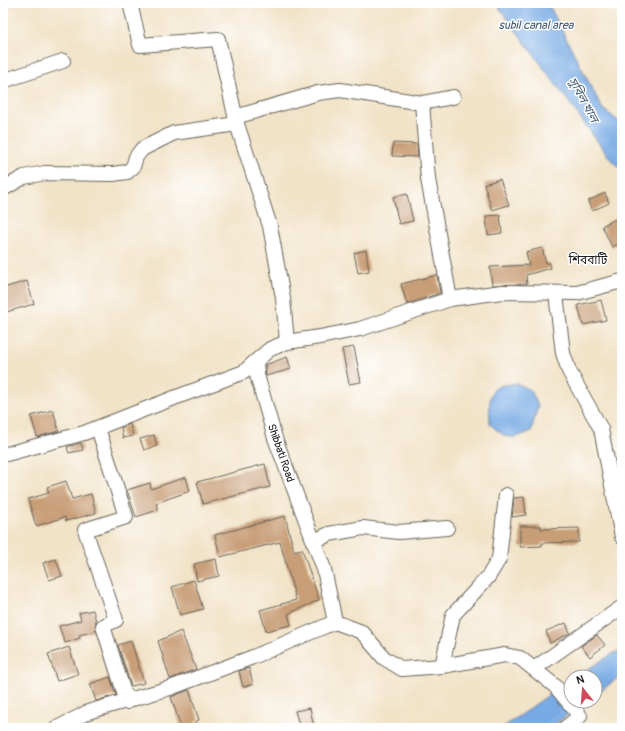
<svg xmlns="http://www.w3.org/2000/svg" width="625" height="731" font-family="Pangolin,'Noto Sans Bengali',sans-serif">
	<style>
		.water { fill: #78abe4; stroke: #4a6480 }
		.building { fill: #c89e77 }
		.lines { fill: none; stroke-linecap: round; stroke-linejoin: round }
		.minor-casing { stroke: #676258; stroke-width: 16 }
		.minor { stroke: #fff; stroke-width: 14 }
		.labels { text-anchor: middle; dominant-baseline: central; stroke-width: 3; stroke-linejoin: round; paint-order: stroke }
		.street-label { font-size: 11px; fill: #1c1c1c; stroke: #fff }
		.water-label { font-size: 12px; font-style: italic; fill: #455c76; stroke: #fff }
		.neighbourhood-label { font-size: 12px; fill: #1c1c1c; stroke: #fff }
	</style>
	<rect width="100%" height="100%" fill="#fff"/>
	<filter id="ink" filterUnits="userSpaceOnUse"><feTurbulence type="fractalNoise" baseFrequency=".025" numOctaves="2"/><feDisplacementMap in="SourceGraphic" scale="8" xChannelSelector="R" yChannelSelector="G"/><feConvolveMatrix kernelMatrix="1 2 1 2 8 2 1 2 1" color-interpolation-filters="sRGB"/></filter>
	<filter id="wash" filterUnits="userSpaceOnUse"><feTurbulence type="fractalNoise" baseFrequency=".012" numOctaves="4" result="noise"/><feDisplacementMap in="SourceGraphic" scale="16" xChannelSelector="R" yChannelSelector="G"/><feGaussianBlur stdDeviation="0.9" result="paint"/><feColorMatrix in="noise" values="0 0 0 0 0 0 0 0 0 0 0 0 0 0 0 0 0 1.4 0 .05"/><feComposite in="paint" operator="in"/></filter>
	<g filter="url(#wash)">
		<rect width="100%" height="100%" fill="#f1e3c7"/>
		<g class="water">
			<path d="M 496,3 L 548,3 L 602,108 L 622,124 L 622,171 L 609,157 Z"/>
			<path d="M 516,383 L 531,390 L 538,406 L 531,431 C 511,441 506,439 490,424 C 490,413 486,390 500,386 C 505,384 511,385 516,383 Z"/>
			<path d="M 622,651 L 622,675 L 595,695 L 595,677 L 575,677 L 614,653 Z"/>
			<path d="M 571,679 L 571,701 L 587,701 L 549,728 L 502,728 Z"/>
		</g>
		<g id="blocks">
			<g class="building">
				<path d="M 393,143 L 417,144 L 418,157 L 392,156 Z"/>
				<path d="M 500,179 L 509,205 L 492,210 L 484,184 Z"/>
				<path d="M 605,193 L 609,203 L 592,211 L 588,201 Z"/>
				<path d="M 407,194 L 413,221 L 399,224 L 393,197 Z"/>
				<path d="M 500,215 L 502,233 L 488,235 L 486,216 Z"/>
				<path d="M 615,219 L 622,234 L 622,242 L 612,247 L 602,226 Z"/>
				<path d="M 542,248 L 546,263 L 550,263 L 551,268 L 526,275 L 527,284 L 492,285 L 490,267 L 529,265 L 526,252 Z"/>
				<path d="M 366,250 L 369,271 L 358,273 L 354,253 Z"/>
				<path d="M 437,275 L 440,293 L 407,304 L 401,284 Z"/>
				<path d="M 27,281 L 34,304 L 3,313 L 3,288 Z"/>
				<path d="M 601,300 L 606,320 L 583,325 L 578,305 Z"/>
				<path d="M 354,347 L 361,382 L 349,384 L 342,349 Z"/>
				<path d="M 287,357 L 291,369 L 266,376 L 265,365 Z"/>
				<path d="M 53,410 L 59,431 L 37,437 L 31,416 Z"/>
				<path d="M 130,424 L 133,436 L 123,438 L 121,428 Z"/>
				<path d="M 154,435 L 157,446 L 144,450 L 140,439 Z"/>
				<path d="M 81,443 L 83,450 L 69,453 L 67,447 Z"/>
				<path d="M 265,464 L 270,487 L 203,504 L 197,482 Z"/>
				<path d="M 186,477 L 190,491 L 156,503 L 158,510 L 136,517 L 127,490 L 150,483 L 151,489 Z"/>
				<path d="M 66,481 L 72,499 L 91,494 L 96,513 L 66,521 L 65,517 L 36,526 L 28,499 L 49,493 L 47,487 Z"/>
				<path d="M 524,497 L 526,515 L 512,517 L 514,498 Z"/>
				<path d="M 285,516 L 294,551 L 302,549 L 319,600 L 288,614 L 291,625 L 266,631 L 260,610 L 296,600 L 280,542 L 220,557 L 215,535 Z"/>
				<path d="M 520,526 L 541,526 L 541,529 L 579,528 L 579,542 L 542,543 L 542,546 L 520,547 Z"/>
				<path d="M 56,559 L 62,576 L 49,580 L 43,563 Z"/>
				<path d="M 216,559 L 219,576 L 197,581 L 194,564 Z"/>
				<path d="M 194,580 L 203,609 L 180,615 L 172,587 Z"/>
				<path d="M 93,610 L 96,621 L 96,631 L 79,635 L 80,638 L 65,643 L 59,626 L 81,620 L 79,613 Z"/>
				<path d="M 566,623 L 570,633 L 550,643 L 546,631 Z"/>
				<path d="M 181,631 L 196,669 L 170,679 L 158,641 Z"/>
				<path d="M 597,635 L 605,645 L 590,657 L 581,646 Z"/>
				<path d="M 131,641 L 144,683 L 131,686 L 118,645 Z"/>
				<path d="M 69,647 L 78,674 L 57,681 L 48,654 Z"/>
				<path d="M 249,668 L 253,684 L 243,687 L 239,671 Z"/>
				<path d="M 110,677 L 116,695 L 96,701 L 90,684 Z"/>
				<path d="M 189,690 L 199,720 L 195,722 L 197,728 L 181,728 L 171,697 Z"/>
				<path d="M 310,708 L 314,728 L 300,728 L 295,711 Z"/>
			</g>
		</g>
	</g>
	<g filter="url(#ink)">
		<use href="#blocks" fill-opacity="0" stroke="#676258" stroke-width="1"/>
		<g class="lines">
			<g class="minor-casing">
				<g id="minor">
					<path d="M 130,3 L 140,45 L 218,39 L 237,124 L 270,226 L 283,298 L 287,342"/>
					<path d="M 3,81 L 63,61"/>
					<path d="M 422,103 L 428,179 L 450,299"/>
					<path d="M 235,117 L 318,93 L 340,90 L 422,103 L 453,97"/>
					<path d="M 3,189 L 24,177 L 45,173 L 113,174 L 127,172 L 133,167 L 136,157 L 142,149 L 174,133 L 237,124"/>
					<path d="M 556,294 L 563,353 L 569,371 L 601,429 L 622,537"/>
					<path d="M 98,428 L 126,517 L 85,530 L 116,620 L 103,626 L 127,702"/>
					<path d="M 3,455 L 84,433 L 174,398 L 244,372 L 256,361"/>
					<path d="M 313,542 L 329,534 L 363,528 L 399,532 L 447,528"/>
					<path d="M 335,622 L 324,569 L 275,438 L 257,375 L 256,361 L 270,349 L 287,342 L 320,337 L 360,329 L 450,299 L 502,292 L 577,293 L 622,281"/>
					<path d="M 335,622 L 362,632 L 384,658 L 402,669 L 442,666 L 505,655 L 520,658 L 555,686 L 580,716 L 565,728"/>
					<path d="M 442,666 L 453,615 L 488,577 L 499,559 L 506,495"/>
					<path d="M 535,668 L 622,607"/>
					<path d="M 57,728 L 88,712 L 170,688 L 253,657 L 335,622"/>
				</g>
			</g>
			<use href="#minor" class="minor"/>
		</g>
	</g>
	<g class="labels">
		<g class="street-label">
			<text transform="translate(281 453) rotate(71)">Shibbati Road</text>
		</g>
		<g class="water-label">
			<text x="536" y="25">subil canal area</text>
			<text transform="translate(583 100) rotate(61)">সুবিল খাল</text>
		</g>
		<g class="neighbourhood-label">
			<text x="588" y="260">শিববাটি</text>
		</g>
	</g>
	<rect width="625" height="731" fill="none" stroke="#fff" stroke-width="16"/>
	<g transform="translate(583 689) rotate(343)"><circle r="19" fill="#ffffff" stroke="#a4a4a4"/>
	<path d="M0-3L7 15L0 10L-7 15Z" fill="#d1495b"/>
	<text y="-6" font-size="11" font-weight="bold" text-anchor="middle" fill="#1c1c1c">N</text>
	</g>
</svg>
